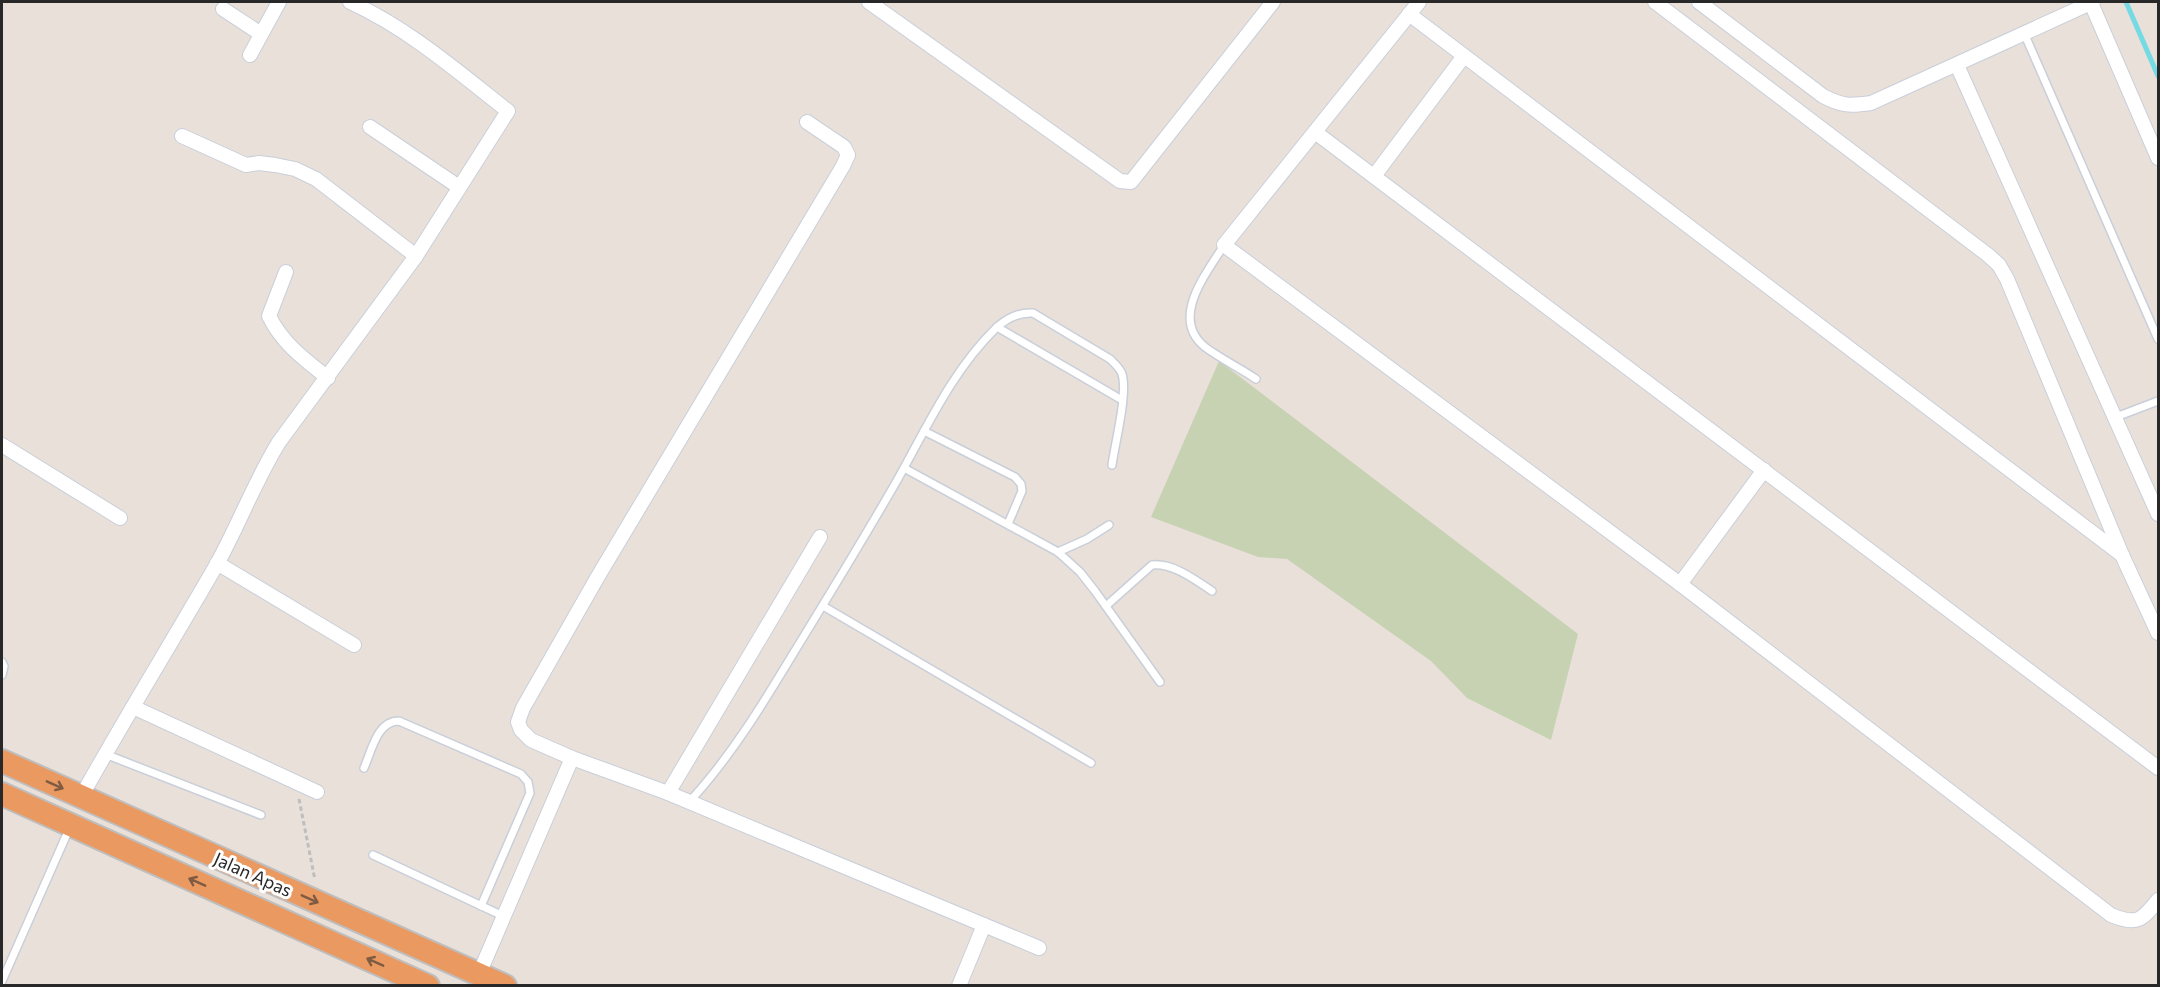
<svg xmlns="http://www.w3.org/2000/svg" width="2160" height="987" font-family="Commissioner,sans-serif">
	<style>
		.cemetery { fill: #c7d2b3 }
		.lines { fill: none; stroke-linecap: round; stroke-linejoin: round }
		.stream { stroke: #74dae4; stroke-width: 5 }
		.service-casing { stroke: #c9cfd9; stroke-width: 10 }
		.minor-casing { stroke: #c9cfd9; stroke-width: 16 }
		.trunk-casing { stroke: #bebebe; stroke-width: 26 }
		.path { stroke: #bebebe; stroke-width: 3; stroke-dasharray: 4.5 3; stroke-linecap: butt }
		.service { stroke: #fff; stroke-width: 7 }
		.minor { stroke: #fff; stroke-width: 14 }
		.trunk { stroke: #ea9961; stroke-width: 22 }
		.oneway { stroke: #7f5b42 }
		.labels { text-anchor: middle; dominant-baseline: central; stroke-width: 6; stroke-linejoin: round; paint-order: stroke }
		.street-label { font-size: 18px; fill: #282828; stroke: #fff }
	</style>
	<rect width="100%" height="100%" fill="#e9e0da"/>
	<path class="cemetery" d="M 1219,361 L 1578,634 L 1551,740 L 1467,698 L 1431,661 L 1287,559 L 1258,557 L 1151,517 Z"/>
	<g class="lines">
		<path class="stream" d="M 2126,2 L 2158,76"/>
		<g class="service-casing">
			<g id="service">
				<path d="M 2024,33 L 2158,339"/>
				<path d="M 1224,245 C 1207,273 1169,318 1205,347 C 1221,359 1240,368 1256,379"/>
				<path d="M 997,327 L 1122,400"/>
				<path d="M 2116,417 L 2158,401"/>
				<path d="M 924,431 L 1015,477 L 1021,484 L 1022,491 L 1008,524"/>
				<path d="M 904,468 L 1058,552 L 1080,572 L 1095,591 L 1160,682"/>
				<path d="M 1058,552 L 1087,539 L 1109,525"/>
				<path d="M 823,606 L 1091,763"/>
				<path d="M 1106,606 L 1152,565 C 1174,563 1195,580 1212,591"/>
				<path d="M 2,662 L 4,666 L 2,675"/>
				<path d="M 105,754 L 261,815"/>
				<path d="M 364,768 C 372,750 377,721 399,721 L 521,774 L 528,782 L 530,793 L 481,906"/>
				<path d="M 689,802 C 731,757 764,702 796,649 C 831,592 866,535 899,477 C 928,425 953,370 996,328 C 1006,319 1019,312 1033,313 L 1110,359 C 1115,364 1120,368 1122,374 C 1128,394 1115,443 1112,465"/>
				<path d="M 373,855 L 503,916"/>
				<path d="M 2,981 L 70,827"/>
			</g>
		</g>
		<g class="minor-casing">
			<g id="minor">
				<path d="M 869,2 L 1120,181 L 1131,182 L 1273,2"/>
				<path d="M 1419,2 L 1224,245 L 1680,584 L 2111,915 C 2137,926 2142,920 2158,900"/>
				<path d="M 1655,2 L 1988,255 L 1999,265 L 2007,279 L 2122,555 L 2158,633"/>
				<path d="M 1699,2 L 1823,96 C 1842,106 1850,106 1871,103 L 2093,2"/>
				<path d="M 2091,3 L 2158,158"/>
				<path d="M 223,9 L 261,34"/>
				<path d="M 1409,14 L 2122,555"/>
				<path d="M 250,55 L 279,2"/>
				<path d="M 1957,65 L 2158,514"/>
				<path d="M 807,122 L 844,147 L 848,155 L 843,166 L 597,578 L 523,708 L 518,722 L 521,730 L 531,740 L 572,758 L 668,793 L 1039,948"/>
				<path d="M 370,127 L 459,187"/>
				<path d="M 1315,132 L 2158,768"/>
				<path d="M 182,136 L 246,165 L 259,163 L 275,165 L 295,169 L 316,179 L 416,256"/>
				<path d="M 1374,176 L 1464,56"/>
				<path d="M 286,272 L 269,316 C 282,343 304,359 328,378"/>
				<path d="M 2,445 L 120,518"/>
				<path d="M 217,563 L 354,645"/>
				<path d="M 1680,584 L 1764,470"/>
				<path d="M 133,707 L 317,792"/>
				<path d="M 668,793 L 820,537"/>
				<path d="M 81,797 C 125,718 172,642 217,564 C 239,524 255,481 279,442 L 416,256 L 508,111 C 457,71 409,29 350,2"/>
				<path d="M 479,974 L 572,758"/>
				<path d="M 959,986 L 984,925"/>
			</g>
		</g>
		<g class="trunk-casing">
			<g id="trunk">
				<path d="M 2,761 L 505,986"/>
				<path d="M 2,794 L 428,986"/>
			</g>
		</g>
		<path class="path" d="M 299,799 L 315,880"/>
		<use href="#service" class="service"/>
		<use href="#minor" class="minor"/>
		<use href="#trunk" class="trunk"/>
	</g>
	<defs><path id="oneway-shaft" d="M-6 0H5M1.5-3L5.5 0L1.5 3" fill="none" stroke-width="1.6" stroke-linecap="round" stroke-linejoin="round" transform="scale(1.5)"/></defs>
	<g class="oneway">
		<use href="#oneway-shaft" transform="translate(55 785) rotate(24)"/>
		<use href="#oneway-shaft" transform="translate(197 882) rotate(-156)"/>
		<use href="#oneway-shaft" transform="translate(310 899) rotate(24)"/>
		<use href="#oneway-shaft" transform="translate(375 962) rotate(-156)"/>
	</g>
	<g class="labels">
		<g class="street-label">
			<text transform="translate(253 874) rotate(24)">Jalan Apas</text>
		</g>
	</g>
	<rect width="2160" height="987" fill="none" stroke="#282828" stroke-width="6"/>
</svg>
